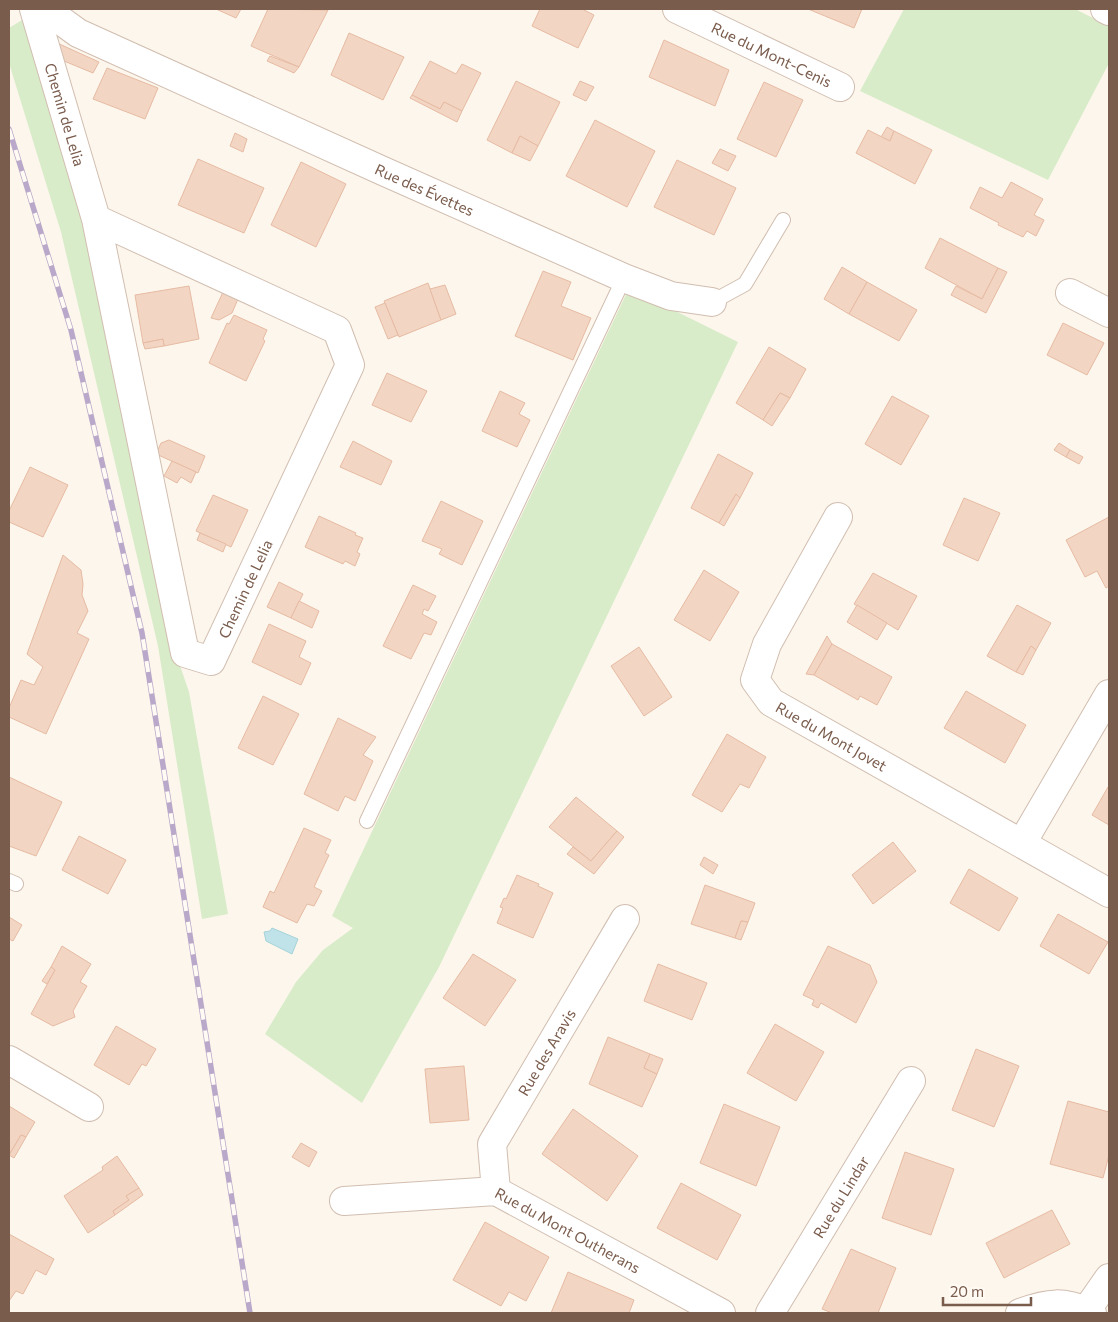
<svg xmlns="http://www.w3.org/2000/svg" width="1118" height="1322" font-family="Commissioner,sans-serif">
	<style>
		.green { fill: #d8ecc9 }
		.water { fill: #bfe3e8; stroke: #a5d3da }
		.building { fill: #f3d5c3; stroke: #e6bba3 }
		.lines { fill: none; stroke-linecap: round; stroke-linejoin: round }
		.service-casing { stroke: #d1beb0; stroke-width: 16 }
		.minor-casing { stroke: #d1beb0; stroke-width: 30 }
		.service { stroke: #fff; stroke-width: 14 }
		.minor { stroke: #fff; stroke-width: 28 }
		.rail-casing { stroke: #b9a8c9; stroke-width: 5.5 }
		.rail { stroke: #fffaf3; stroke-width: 4; stroke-dasharray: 11; stroke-linecap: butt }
		.labels { text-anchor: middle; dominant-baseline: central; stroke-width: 4.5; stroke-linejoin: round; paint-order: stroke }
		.street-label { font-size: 15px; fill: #7a5c4d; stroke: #fffaf3 }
	</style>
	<rect width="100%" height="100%" fill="#fdf6ec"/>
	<g class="green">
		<path d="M 904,9 L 1075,9 L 1109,26 L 1109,63 L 1048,180 L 860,91 Z"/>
		<path d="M 22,20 L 86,224 L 176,654 L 189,692 L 228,914 L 202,919 L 158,646 L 61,232 L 9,63 L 9,28 Z"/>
		<path d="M 629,288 L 738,342 L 439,967 L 362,1103 L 265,1034 L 296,982 L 323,950 L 353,928 L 332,916 Z"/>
	</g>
	<path class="water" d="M 272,928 L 298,939 L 292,954 L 266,941 L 264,932 L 270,931 Z"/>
	<g class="building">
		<path d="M 216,9 L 241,9 L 236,18 Z"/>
		<path d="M 268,9 L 328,10 L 299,67 L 251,46 Z"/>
		<path d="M 540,9 L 585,9 L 584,10 L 594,15 L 578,48 L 532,26 Z"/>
		<path d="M 808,9 L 862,9 L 854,28 Z"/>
		<path d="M 349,33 L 404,57 L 383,100 L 331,75 Z"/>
		<path d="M 664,40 L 729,70 L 715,106 L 649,77 Z"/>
		<path d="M 55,42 L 99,62 L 93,73 L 64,61 L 60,61 Z"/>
		<path d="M 270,56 L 299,67 L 294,73 L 267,61 Z"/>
		<path d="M 430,61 L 456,74 L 462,64 L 481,73 L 462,111 L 444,102 L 440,109 L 412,95 Z"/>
		<path d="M 107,68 L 158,88 L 145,119 L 93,99 Z"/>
		<path d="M 516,81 L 560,102 L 538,146 L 520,136 L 512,153 L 487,140 Z"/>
		<path d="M 580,81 L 594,87 L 586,101 L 573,95 Z"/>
		<path d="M 764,82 L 803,100 L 776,157 L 737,139 Z"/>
		<path d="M 412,95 L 440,109 L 444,102 L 462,111 L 457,122 L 410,98 Z"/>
		<path d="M 595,120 L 655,151 L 627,207 L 566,176 Z"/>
		<path d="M 887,127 L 894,131 L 890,141 L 881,137 Z"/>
		<path d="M 868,130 L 890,141 L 894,131 L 932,150 L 915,184 L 856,153 Z"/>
		<path d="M 235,133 L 247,139 L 243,152 L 230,146 Z"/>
		<path d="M 520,136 L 538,146 L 530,161 L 512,153 Z"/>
		<path d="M 720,149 L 736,156 L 728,171 L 712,163 Z"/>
		<path d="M 198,159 L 264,188 L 244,233 L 178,205 Z"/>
		<path d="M 677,160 L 736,188 L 714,235 L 654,207 Z"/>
		<path d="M 301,162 L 346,184 L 316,247 L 271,225 Z"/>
		<path d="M 1011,182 L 1043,199 L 1034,215 L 1044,220 L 1036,236 L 1027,231 L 1023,237 L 998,225 L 999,223 L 970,208 L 980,187 L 1002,198 Z"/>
		<path d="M 940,238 L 998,268 L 982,299 L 925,268 Z"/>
		<path d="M 842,267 L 867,282 L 849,314 L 824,299 Z"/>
		<path d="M 998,268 L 1007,272 L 986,313 L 951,295 L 956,286 L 982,299 Z"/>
		<path d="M 543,271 L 571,282 L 561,306 L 591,318 L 573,360 L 515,336 Z"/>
		<path d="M 867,282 L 917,310 L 899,341 L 849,314 Z"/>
		<path d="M 428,283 L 441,320 L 399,337 L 384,301 Z"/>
		<path d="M 445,285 L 456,314 L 441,320 L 430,289 Z"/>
		<path d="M 189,286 L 199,339 L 164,346 L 163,339 L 143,343 L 135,295 Z"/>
		<path d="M 223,292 L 238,299 L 232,313 L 219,320 L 211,318 Z"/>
		<path d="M 385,303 L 398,335 L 388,339 L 375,307 Z"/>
		<path d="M 234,315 L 267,330 L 263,339 L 265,341 L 246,381 L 209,363 L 227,323 L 229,324 Z"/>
		<path d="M 1063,323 L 1104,343 L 1087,375 L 1047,355 Z"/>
		<path d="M 163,339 L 164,346 L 145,349 L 143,343 Z"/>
		<path d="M 769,347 L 806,369 L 790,398 L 780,393 L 763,420 L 736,403 Z"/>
		<path d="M 387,373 L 427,391 L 411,422 L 372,405 Z"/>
		<path d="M 500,391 L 525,403 L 519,414 L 530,420 L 517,447 L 482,431 Z"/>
		<path d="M 780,393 L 790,398 L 772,426 L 763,420 Z"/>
		<path d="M 892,396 L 929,416 L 901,465 L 865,444 Z"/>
		<path d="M 169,440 L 205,456 L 198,473 L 156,454 L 161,443 Z"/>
		<path d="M 353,441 L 392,461 L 381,485 L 340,467 Z"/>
		<path d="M 1059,443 L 1070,450 L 1066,457 L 1054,450 Z"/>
		<path d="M 1070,450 L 1083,457 L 1079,464 L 1066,457 Z"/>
		<path d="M 718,454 L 753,473 L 740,498 L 736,494 L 719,523 L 691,508 Z"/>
		<path d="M 172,461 L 196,472 L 191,483 L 181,477 L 177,483 L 164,476 Z"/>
		<path d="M 30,467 L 68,485 L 43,537 L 9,522 L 9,511 Z"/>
		<path d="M 736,494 L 740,498 L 724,526 L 719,523 Z"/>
		<path d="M 213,495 L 248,510 L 231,547 L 196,531 Z"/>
		<path d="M 964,498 L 1000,513 L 978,561 L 943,545 Z"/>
		<path d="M 441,501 L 483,521 L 462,565 L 439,554 L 442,549 L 422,541 Z"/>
		<path d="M 319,516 L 356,533 L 355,535 L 363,538 L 357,552 L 360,554 L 355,566 L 345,561 L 343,564 L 305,547 Z"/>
		<path d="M 1109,517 L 1109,586 L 1106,588 L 1097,571 L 1085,577 L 1066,540 Z"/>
		<path d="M 200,533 L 226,544 L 223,552 L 197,540 Z"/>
		<path d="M 63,555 L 81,570 L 83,584 L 82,595 L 88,611 L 77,633 L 89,639 L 46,734 L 9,717 L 9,708 L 21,680 L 34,685 L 43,667 L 27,654 Z"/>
		<path d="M 704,570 L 739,592 L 710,641 L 674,620 Z"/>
		<path d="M 873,573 L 917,596 L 898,630 L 854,604 Z"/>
		<path d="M 279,582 L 303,594 L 291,618 L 267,607 Z"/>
		<path d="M 413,585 L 436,596 L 428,611 L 424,609 L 422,614 L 437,622 L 431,635 L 424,633 L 411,659 L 383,646 Z"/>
		<path d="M 299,601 L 319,611 L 312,628 L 291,618 Z"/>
		<path d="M 857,605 L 887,623 L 877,640 L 847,622 Z"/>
		<path d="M 1017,605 L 1051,623 L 1036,650 L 1031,646 L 1016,672 L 987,656 Z"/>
		<path d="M 269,624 L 306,641 L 299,657 L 311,663 L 301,685 L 252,662 Z"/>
		<path d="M 827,636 L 832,644 L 814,675 L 806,674 Z"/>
		<path d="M 832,644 L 892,677 L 877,705 L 860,696 L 858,700 L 814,675 Z"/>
		<path d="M 1031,646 L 1036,650 L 1023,675 L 1016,672 Z"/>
		<path d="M 639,647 L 672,697 L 644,716 L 611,666 Z"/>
		<path d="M 966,691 L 1026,725 L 1005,763 L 944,728 Z"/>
		<path d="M 263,696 L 299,714 L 273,765 L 238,748 Z"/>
		<path d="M 338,718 L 376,737 L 363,755 L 373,761 L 355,801 L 345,796 L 338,811 L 304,794 Z"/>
		<path d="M 727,734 L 766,757 L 749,788 L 740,784 L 722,812 L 692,795 Z"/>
		<path d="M 9,777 L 62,802 L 36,856 L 9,846 Z"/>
		<path d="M 1108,787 L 1109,787 L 1109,825 L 1092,815 Z"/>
		<path d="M 576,797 L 617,831 L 591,861 L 549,827 Z"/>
		<path d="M 304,828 L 331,840 L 325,853 L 329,855 L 314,887 L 322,891 L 314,906 L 307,904 L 297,923 L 263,907 L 270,891 L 274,893 Z"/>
		<path d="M 617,831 L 624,837 L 594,874 L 567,854 L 573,847 L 591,861 Z"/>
		<path d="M 79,836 L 126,860 L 108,894 L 62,870 Z"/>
		<path d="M 893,842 L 916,871 L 873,904 L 852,875 Z"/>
		<path d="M 704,857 L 718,865 L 713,874 L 700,865 Z"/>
		<path d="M 969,869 L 1018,898 L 999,931 L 950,903 Z"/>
		<path d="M 517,875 L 539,884 L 538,886 L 553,893 L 533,938 L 497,923 L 503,908 L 500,907 L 504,898 L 506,899 Z"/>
		<path d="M 705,885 L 755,903 L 748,922 L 741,921 L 735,938 L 691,924 Z"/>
		<path d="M 1058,914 L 1108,942 L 1089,974 L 1040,946 Z"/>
		<path d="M 9,917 L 22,925 L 13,941 L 9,939 Z"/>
		<path d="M 741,921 L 748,922 L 741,940 L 735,938 Z"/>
		<path d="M 62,946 L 91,964 L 80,982 L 87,986 L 73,1011 L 75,1017 L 53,1026 L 31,1014 L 55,970 L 51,967 Z"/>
		<path d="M 828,946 L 870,965 L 877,982 L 856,1023 L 821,1003 L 818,1008 L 812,1005 L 814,1000 L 803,995 Z"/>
		<path d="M 473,954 L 516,980 L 485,1026 L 443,998 Z"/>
		<path d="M 658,964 L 707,983 L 692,1020 L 644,1001 Z"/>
		<path d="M 51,967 L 55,970 L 47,984 L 42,981 Z"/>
		<path d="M 775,1024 L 824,1052 L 796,1101 L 747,1073 Z"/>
		<path d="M 116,1026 L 156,1049 L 146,1066 L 142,1064 L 129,1085 L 94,1065 Z"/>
		<path d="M 608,1037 L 650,1054 L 644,1068 L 657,1074 L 642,1107 L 589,1084 Z"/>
		<path d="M 976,1049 L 1019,1066 L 994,1127 L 952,1110 Z"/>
		<path d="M 650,1054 L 663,1059 L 657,1074 L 644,1068 Z"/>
		<path d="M 464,1066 L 469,1120 L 430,1123 L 425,1069 Z"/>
		<path d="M 1068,1101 L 1109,1112 L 1109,1155 L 1103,1178 L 1050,1164 Z"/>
		<path d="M 724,1104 L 780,1127 L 756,1186 L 700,1163 Z"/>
		<path d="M 9,1106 L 35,1122 L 26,1137 L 21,1135 L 9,1155 Z"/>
		<path d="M 573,1109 L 638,1156 L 607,1201 L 542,1154 Z"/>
		<path d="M 21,1135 L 26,1137 L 14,1158 L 9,1155 Z"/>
		<path d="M 301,1143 L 317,1152 L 309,1167 L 292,1157 Z"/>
		<path d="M 905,1152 L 954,1169 L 931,1235 L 882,1218 Z"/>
		<path d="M 117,1156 L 139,1188 L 126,1196 L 129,1200 L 113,1211 L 115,1215 L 88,1233 L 64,1196 L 103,1170 L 102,1167 Z"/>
		<path d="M 681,1183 L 741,1215 L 717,1260 L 657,1228 Z"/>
		<path d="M 139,1188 L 143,1195 L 115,1215 L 113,1211 L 129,1200 L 126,1196 Z"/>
		<path d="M 1052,1210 L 1070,1244 L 1004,1278 L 986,1243 Z"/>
		<path d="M 485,1222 L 549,1257 L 526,1301 L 509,1292 L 501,1306 L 453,1280 Z"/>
		<path d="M 9,1234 L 54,1259 L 46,1275 L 36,1270 L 23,1294 L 16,1291 L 9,1301 Z"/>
		<path d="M 851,1249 L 896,1268 L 878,1313 L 832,1313 L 822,1309 Z"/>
		<path d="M 568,1272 L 634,1300 L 629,1313 L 551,1313 Z"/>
	</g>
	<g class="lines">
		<g class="service-casing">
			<g id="service">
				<path d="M 712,302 L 745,284 L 783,220"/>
				<path d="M 367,821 L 624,278"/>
				<path d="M 9,881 L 16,884"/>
			</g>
		</g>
		<g class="minor-casing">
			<g id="minor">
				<path id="s1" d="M 34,9 L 96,219 L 185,653 L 211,661 L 350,365 L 337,330 L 96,219"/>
				<path id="s2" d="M 45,9 L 78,33 L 383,171 L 624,278 L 671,296 L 712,302"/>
				<path id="s3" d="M 677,9 L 840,87"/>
				<path d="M 1105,9 L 1109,11"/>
				<path d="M 1070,293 L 1109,313"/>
				<path id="s4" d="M 838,517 L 767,644 L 755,680 L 771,702 L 1109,893"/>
				<path d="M 1022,843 L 1109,694"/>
				<path d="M 9,1060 L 89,1107"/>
				<path id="s5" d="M 496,1191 L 492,1144 L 625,919"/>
				<path id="s6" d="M 344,1201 L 496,1191 L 721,1313"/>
				<path d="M 1086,1311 L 1109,1278"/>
				<path id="s7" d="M 770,1313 L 911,1081"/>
				<path d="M 1020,1313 C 1049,1302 1063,1301 1092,1313"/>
			</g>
		</g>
		<use href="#service" class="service"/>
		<use href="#minor" class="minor"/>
		<g class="rail-casing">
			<path id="rail" d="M 9,129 L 71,330 L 142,633 L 250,1313"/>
		</g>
		<use href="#rail" class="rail"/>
	</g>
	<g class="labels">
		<g class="street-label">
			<text stroke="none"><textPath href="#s3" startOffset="105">Rue du Mont-Cenis</textPath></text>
			<text stroke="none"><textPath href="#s1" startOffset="110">Chemin de Lelia</textPath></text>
			<text stroke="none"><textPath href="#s2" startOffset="421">Rue des Évettes</textPath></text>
			<text stroke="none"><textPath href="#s1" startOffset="769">Chemin de Lelia</textPath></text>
			<text stroke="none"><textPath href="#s4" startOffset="280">Rue du Mont Jovet</textPath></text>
			<text stroke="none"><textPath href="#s5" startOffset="154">Rue des Aravis</textPath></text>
			<text stroke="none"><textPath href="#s7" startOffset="136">Rue du Lindar</textPath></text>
			<text stroke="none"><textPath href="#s6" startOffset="234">Rue du Mont Outherans</textPath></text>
		</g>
	</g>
	<rect width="1118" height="1322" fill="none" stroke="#7a5c4d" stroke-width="20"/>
	<path d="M943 1297v8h88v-8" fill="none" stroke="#7a5c4d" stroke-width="2.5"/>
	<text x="950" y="1297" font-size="15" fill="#7a5c4d" stroke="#fffaf3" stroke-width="4" paint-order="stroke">20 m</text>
</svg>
